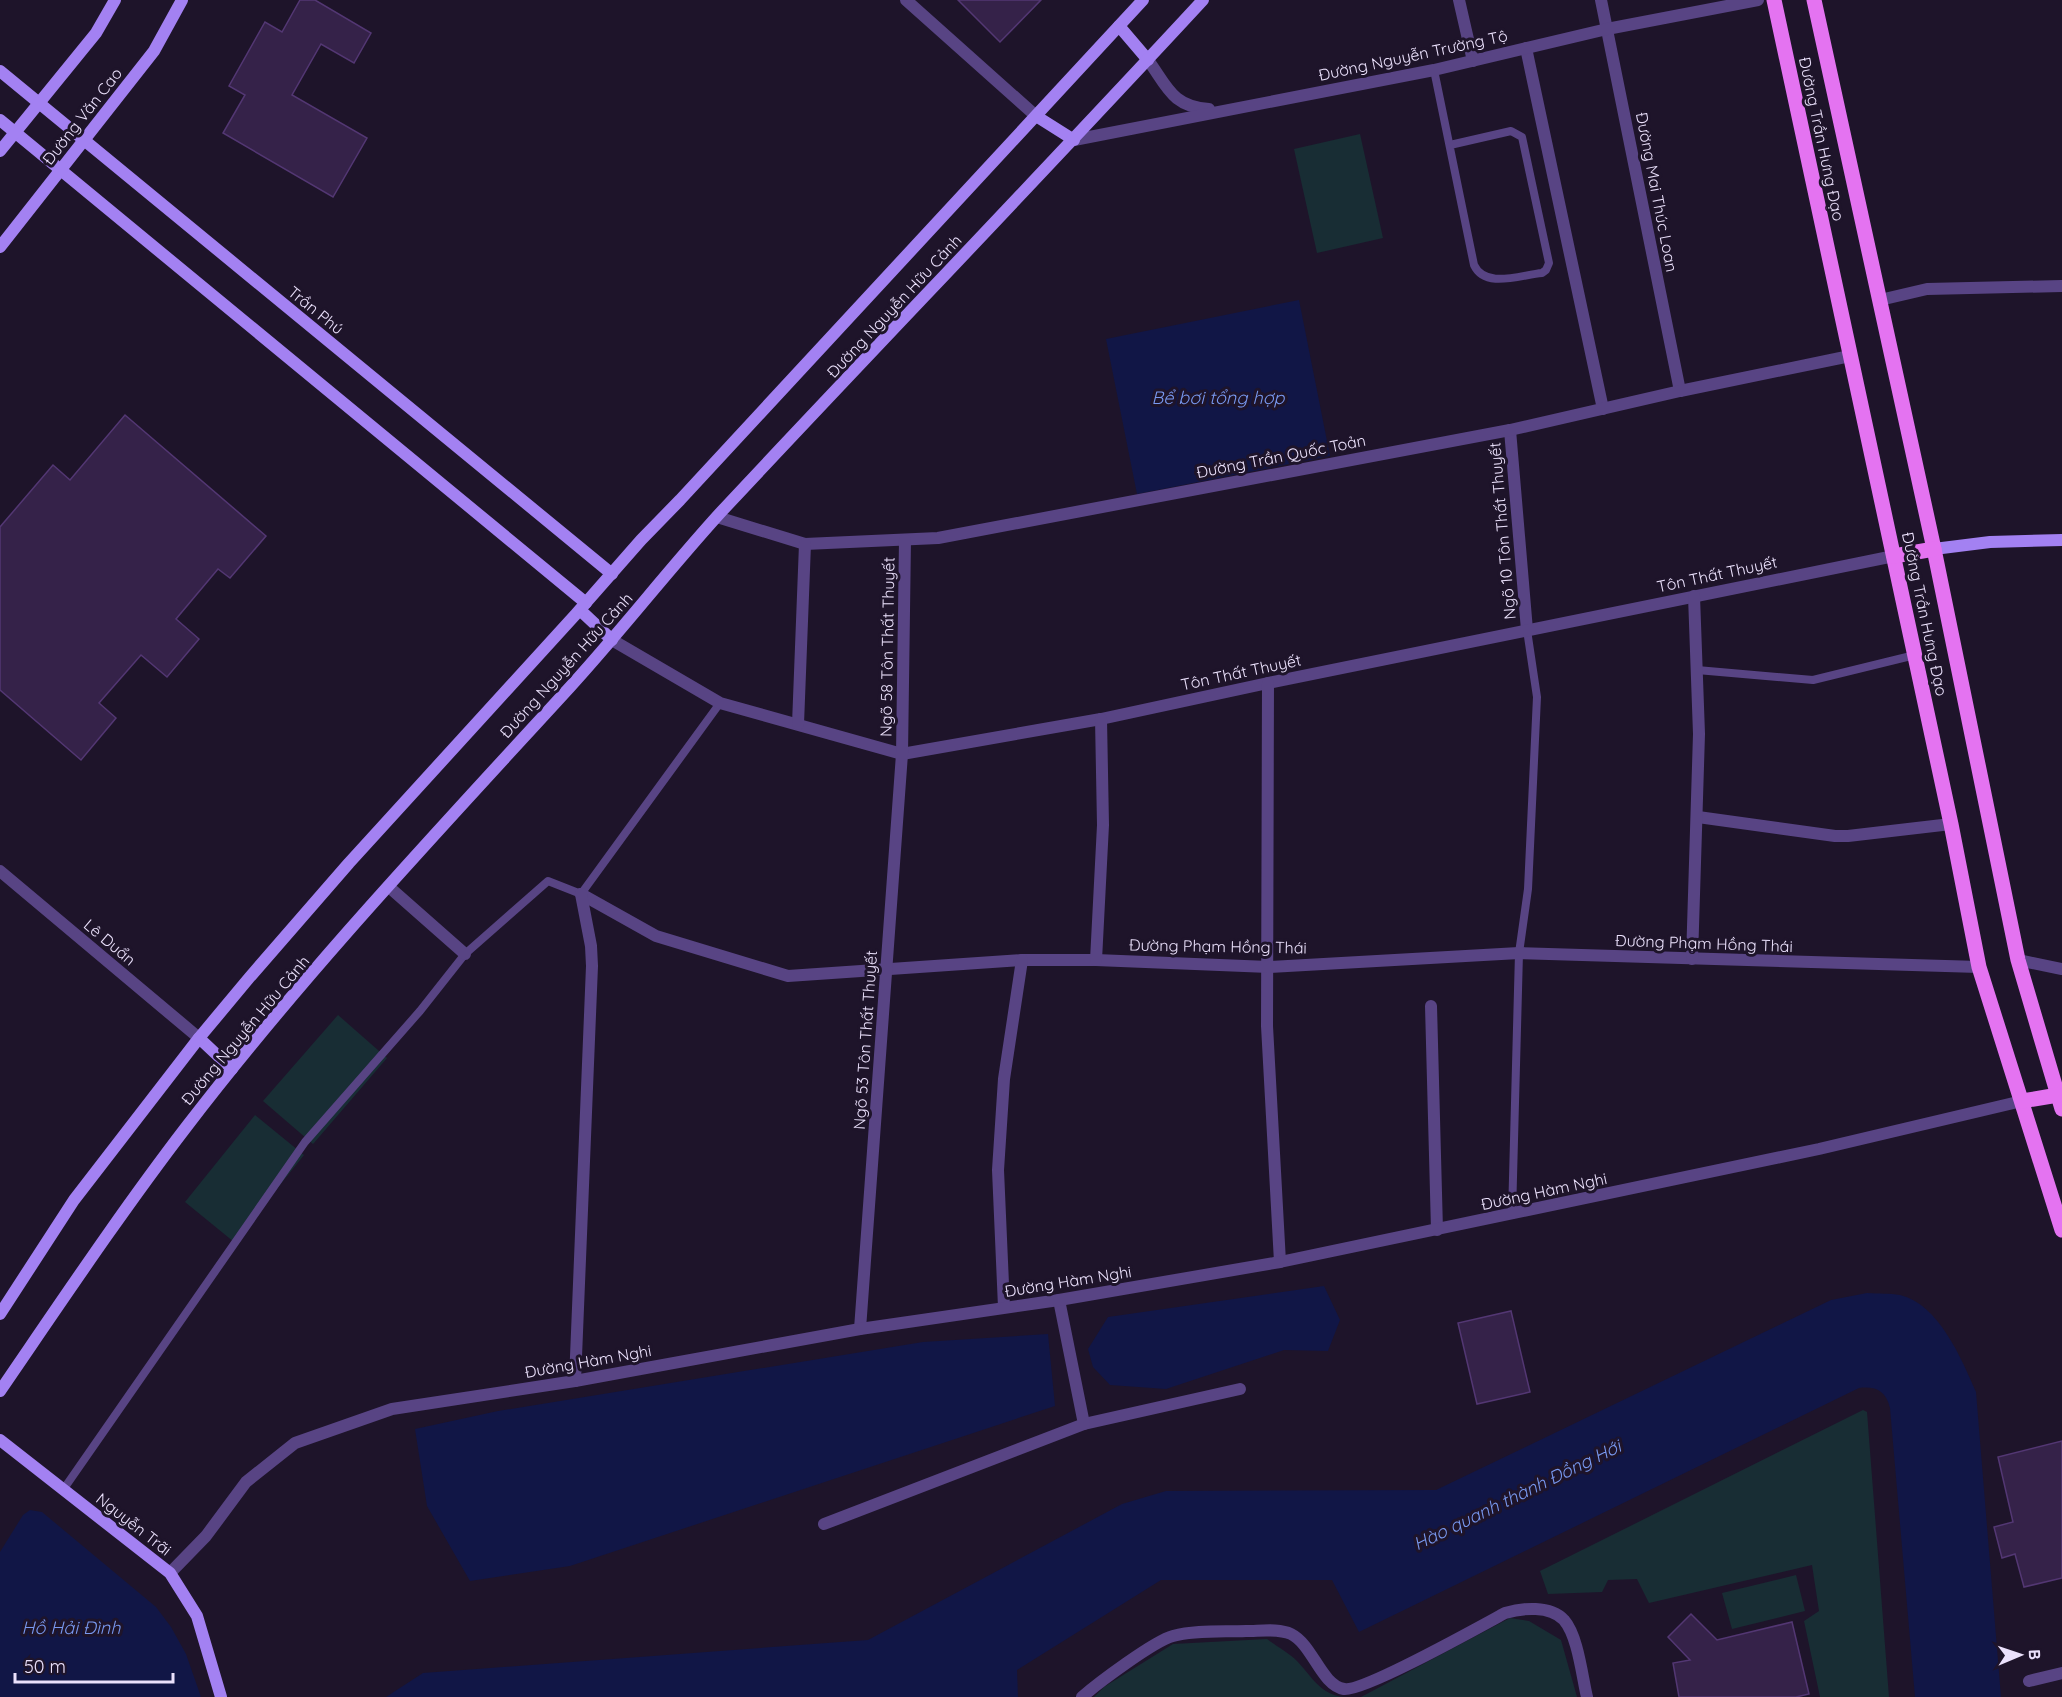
<svg xmlns="http://www.w3.org/2000/svg" width="2062" height="1697" font-family="Quicksand,sans-serif">
	<style>
		.green { fill: #182d34 }
		.water { fill: #111646 }
		.building { fill: #352249; stroke: #533773; stroke-width: 1.5 }
		.lines { fill: none; stroke-linecap: round; stroke-linejoin: round }
		.lane { stroke: #584484; stroke-width: 8 }
		.street { stroke: #584484; stroke-width: 12 }
		.secondary { stroke: #a381f2; stroke-width: 12 }
		.primary { stroke: #e473f1; stroke-width: 15 }
		.labels { text-anchor: middle; dominant-baseline: central; stroke-width: 6; stroke-linejoin: round; paint-order: stroke }
		.street-label { font-size: 16px; fill: #ebe1fc; stroke: #1e142a }
		.water-label { font-size: 18px; font-style: italic; fill: #7999f1; stroke: #1e142a }
	</style>
	<rect width="100%" height="100%" fill="#1e142a"/>
	<g class="green">
		<path d="M 1360,134 L 1383,238 L 1317,253 L 1294,149 Z"/>
		<path d="M 338,1015 L 387,1058 L 313,1144 L 263,1101 Z"/>
		<path d="M 255,1115 L 304,1155 L 234,1242 L 185,1202 Z"/>
		<path d="M 1863,1410 L 1867,1412 L 1889,1697 L 1820,1697 L 1804,1621 L 1819,1611 L 1812,1565 L 1649,1603 L 1637,1579 L 1608,1580 L 1602,1592 L 1548,1594 L 1540,1571 Z"/>
		<path d="M 1796,1575 L 1805,1611 L 1732,1629 L 1722,1593 Z"/>
		<path d="M 1510,1618 L 1529,1621 L 1561,1640 L 1577,1697 L 1361,1697 Z"/>
		<path d="M 1267,1639 C 1276,1646 1289,1653 1297,1661 C 1312,1677 1321,1695 1344,1697 L 1094,1697 L 1104,1687 L 1173,1644 Z"/>
	</g>
	<g class="water">
		<path d="M 1299,300 L 1330,456 L 1137,494 L 1106,339 Z"/>
		<path d="M 1324,1286 L 1340,1320 L 1328,1351 L 1284,1350 L 1166,1389 L 1110,1385 L 1093,1367 L 1088,1349 L 1108,1317 Z"/>
		<path d="M 1867,1293 C 1878,1294 1890,1293 1900,1295 C 1939,1304 1962,1360 1976,1392 L 2001,1697 L 1915,1697 L 1890,1408 C 1886,1391 1876,1386 1859,1388 L 1359,1632 L 1332,1580 L 1161,1580 L 1017,1670 L 1018,1697 L 386,1697 L 423,1673 L 868,1640 L 1122,1504 L 1166,1491 L 1436,1490 L 1831,1300 Z"/>
		<path d="M 1048,1334 L 1055,1406 L 570,1566 L 470,1581 L 427,1506 L 415,1429 L 498,1411 L 923,1342 Z"/>
		<path d="M 30,1510 L 42,1512 L 156,1607 L 171,1627 L 186,1654 L 201,1697 L 0,1697 L 0,1552 L 23,1515 Z"/>
	</g>
	<g class="building">
		<path d="M 300,0 L 315,0 L 371,33 L 354,63 L 321,44 L 292,95 L 367,138 L 333,197 L 223,133 L 245,95 L 229,86 L 265,22 L 282,32 Z"/>
		<path d="M 958,0 L 1041,0 L 1000,42 Z"/>
		<path d="M 125,415 L 266,536 L 230,578 L 218,569 L 176,619 L 199,639 L 167,677 L 141,655 L 99,703 L 116,718 L 81,760 L 0,690 L 0,527 L 53,465 L 70,480 Z"/>
		<path d="M 1511,1311 L 1530,1392 L 1477,1404 L 1458,1323 Z"/>
		<path d="M 2062,1441 L 2062,1578 L 2024,1587 L 2015,1554 L 2002,1558 L 1994,1527 L 2013,1522 L 1998,1457 Z"/>
		<path d="M 1691,1614 L 1717,1640 L 1792,1622 L 1809,1694 L 1796,1697 L 1679,1697 L 1673,1663 L 1690,1660 L 1668,1637 Z"/>
	</g>
	<g class="lines">
		<g class="lane">
			<path d="M 1434,70 L 1474,265 C 1485,289 1520,275 1542,273 L 1546,270 L 1549,263 L 1522,137 L 1511,131 L 1450,145"/>
			<path d="M 1697,670 L 1813,680 L 1915,655"/>
			<path d="M 1512,1215 L 1519,953 L 1528,889 L 1537,697 L 1527,630"/>
			<path d="M 63,1490 L 305,1142 L 420,1011 L 465,954 L 548,881 L 581,894 L 720,703"/>
		</g>
		<g class="street">
			<path d="M 906,0 L 1036,116"/>
			<path d="M 1459,0 L 1473,61"/>
			<path d="M 1601,0 L 1680,391"/>
			<path d="M 1526,48 L 1603,409"/>
			<path d="M 1148,60 C 1167,86 1172,107 1209,109"/>
			<path d="M 1074,140 L 1434,70 L 1607,29 L 1758,0"/>
			<path d="M 1880,300 L 1927,289 L 2062,286"/>
			<path d="M 1510,430 L 1527,630"/>
			<path d="M 717,517 L 805,544 L 938,538 L 1510,430 L 1680,391 L 1850,356"/>
			<path d="M 612,640 L 720,703 L 902,754 L 1101,719 L 1268,683 L 1894,556"/>
			<path d="M 1268,683 L 1267,1026 L 1280,1262"/>
			<path d="M 798,724 L 805,544"/>
			<path d="M 1698,817 L 1835,836 L 1848,836 L 1951,824"/>
			<path d="M 0,871 L 199,1038"/>
			<path d="M 389,887 L 465,954"/>
			<path d="M 581,894 L 656,936 L 788,976 L 1022,960 L 1096,960 L 1269,967 L 1519,953 L 1979,967"/>
			<path d="M 1692,959 L 1699,734 L 1694,596"/>
			<path d="M 1096,960 L 1103,825 L 1101,719"/>
			<path d="M 2018,960 L 2062,969"/>
			<path d="M 1431,1006 L 1437,1230"/>
			<path d="M 1004,1307 L 998,1170 L 1004,1079 L 1022,960"/>
			<path d="M 860,1329 L 902,754 L 905,540"/>
			<path d="M 575,1381 L 592,966 L 591,946 L 581,894"/>
			<path d="M 1084,1424 L 1240,1389"/>
			<path d="M 824,1524 L 1084,1424 L 1059,1300"/>
			<path d="M 170,1573 L 206,1536 L 246,1482 L 295,1443 L 392,1409 L 575,1381 L 860,1329 L 1059,1300 L 1280,1262 L 1819,1149 L 2022,1101"/>
			<path d="M 2029,1681 L 2062,1673"/>
			<path d="M 1082,1697 C 1098,1683 1154,1641 1173,1636 C 1196,1630 1222,1632 1246,1631 C 1260,1631 1279,1628 1291,1634 C 1313,1645 1321,1685 1344,1689 C 1363,1692 1481,1626 1505,1613 C 1522,1608 1550,1605 1564,1620 C 1578,1636 1582,1676 1587,1697"/>
		</g>
		<g class="secondary">
			<path d="M 1119,26 L 1148,60"/>
			<path d="M 0,71 L 612,574"/>
			<path d="M 1036,116 L 1074,140"/>
			<path d="M 0,120 L 586,603"/>
			<path d="M 0,151 L 96,33 L 115,0"/>
			<path d="M 0,247 L 154,51 L 182,0"/>
			<path d="M 1934,549 L 1990,542 L 2062,540"/>
			<path d="M 580,610 L 612,640"/>
			<path d="M 199,1038 L 232,1069"/>
			<path d="M 0,1314 L 74,1200 L 199,1038 L 249,978 L 349,863 L 576,614 L 641,540 L 680,500 L 1143,0"/>
			<path d="M 0,1391 C 61,1302 121,1212 187,1126 C 305,972 439,830 570,687 C 622,630 669,569 721,512 C 881,341 1044,172 1203,0"/>
			<path d="M 0,1440 L 170,1573 L 197,1616 L 221,1697"/>
		</g>
		<g class="primary">
			<path d="M 1774,0 L 1951,824 L 1979,967 L 2062,1230"/>
			<path d="M 1814,0 L 1934,549 L 2018,960 L 2062,1109"/>
			<path d="M 1894,556 L 1934,549"/>
			<path d="M 2022,1101 L 2058,1095"/>
		</g>
	</g>
	<g class="labels">
		<g class="street-label">
			<text transform="translate(1413 55) rotate(-12)">Đường Nguyễn Trường Tộ</text>
			<text transform="translate(82 116) rotate(-52)">Đường Văn Cao</text>
			<text transform="translate(1822 139) rotate(78)">Đường Trần Hưng Đạo</text>
			<text transform="translate(1657 192) rotate(79)">Đường Mai Thúc Loan</text>
			<text transform="translate(894 306) rotate(-47)">Đường Nguyễn Hữu Cảnh</text>
			<text transform="translate(316 310) rotate(39)">Trần Phú</text>
			<text transform="translate(1281 456) rotate(-11)">Đường Trần Quốc Toản</text>
			<text transform="translate(1502 531) rotate(-95)">Ngõ 10 Tôn Thất Thuyết</text>
			<text transform="translate(1717 574) rotate(-12)">Tôn Thất Thuyết</text>
			<text transform="translate(1925 614) rotate(78)">Đường Trần Hưng Đạo</text>
			<text transform="translate(887 647) rotate(-89)">Ngõ 58 Tôn Thất Thuyết</text>
			<text transform="translate(566 665) rotate(-48)">Đường Nguyễn Hữu Cảnh</text>
			<text transform="translate(1241 672) rotate(-12)">Tôn Thất Thuyết</text>
			<text transform="translate(110 942) rotate(40)">Lê Duẩn</text>
			<text transform="translate(1704 943) rotate(2)">Đường Phạm Hồng Thái</text>
			<text transform="translate(1218 946) rotate(1)">Đường Phạm Hồng Thái</text>
			<text transform="translate(245 1030) rotate(-50)">Đường Nguyễn Hữu Cảnh</text>
			<text transform="translate(865 1040) rotate(-86)">Ngõ 53 Tôn Thất Thuyết</text>
			<text transform="translate(1544 1191) rotate(-12)">Đường Hàm Nghi</text>
			<text transform="translate(1068 1281) rotate(-9)">Đường Hàm Nghi</text>
			<text transform="translate(588 1361) rotate(-10)">Đường Hàm Nghi</text>
			<text transform="translate(134 1524) rotate(38)">Nguyễn Trãi</text>
		</g>
		<g class="water-label">
			<text x="1218" y="397">Bể bơi tổng hợp</text>
			<text transform="translate(1517 1495) rotate(-26)">Hào quanh thành Đồng Hới</text>
			<text x="71" y="1627">Hồ Hải Đình</text>
		</g>
	</g>
	<g transform="translate(2020 1655) rotate(88)" stroke="#1e142a" stroke-width="4.5" paint-order="stroke">
	<path d="M0-4.5L10 22L0 15L-10 22Z" fill="#ebe1fc"/>
	<text y="-9" font-size="16" font-weight="bold" text-anchor="middle" fill="#ebe1fc">B</text>
	</g>
	<path d="M15 1673v9h158v-9" fill="none" stroke="#ebe1fc" stroke-width="3"/>
	<text x="24" y="1673" font-size="18" fill="#ebe1fc" stroke="#1e142a" stroke-width="4.5" paint-order="stroke">50 m</text>
</svg>
